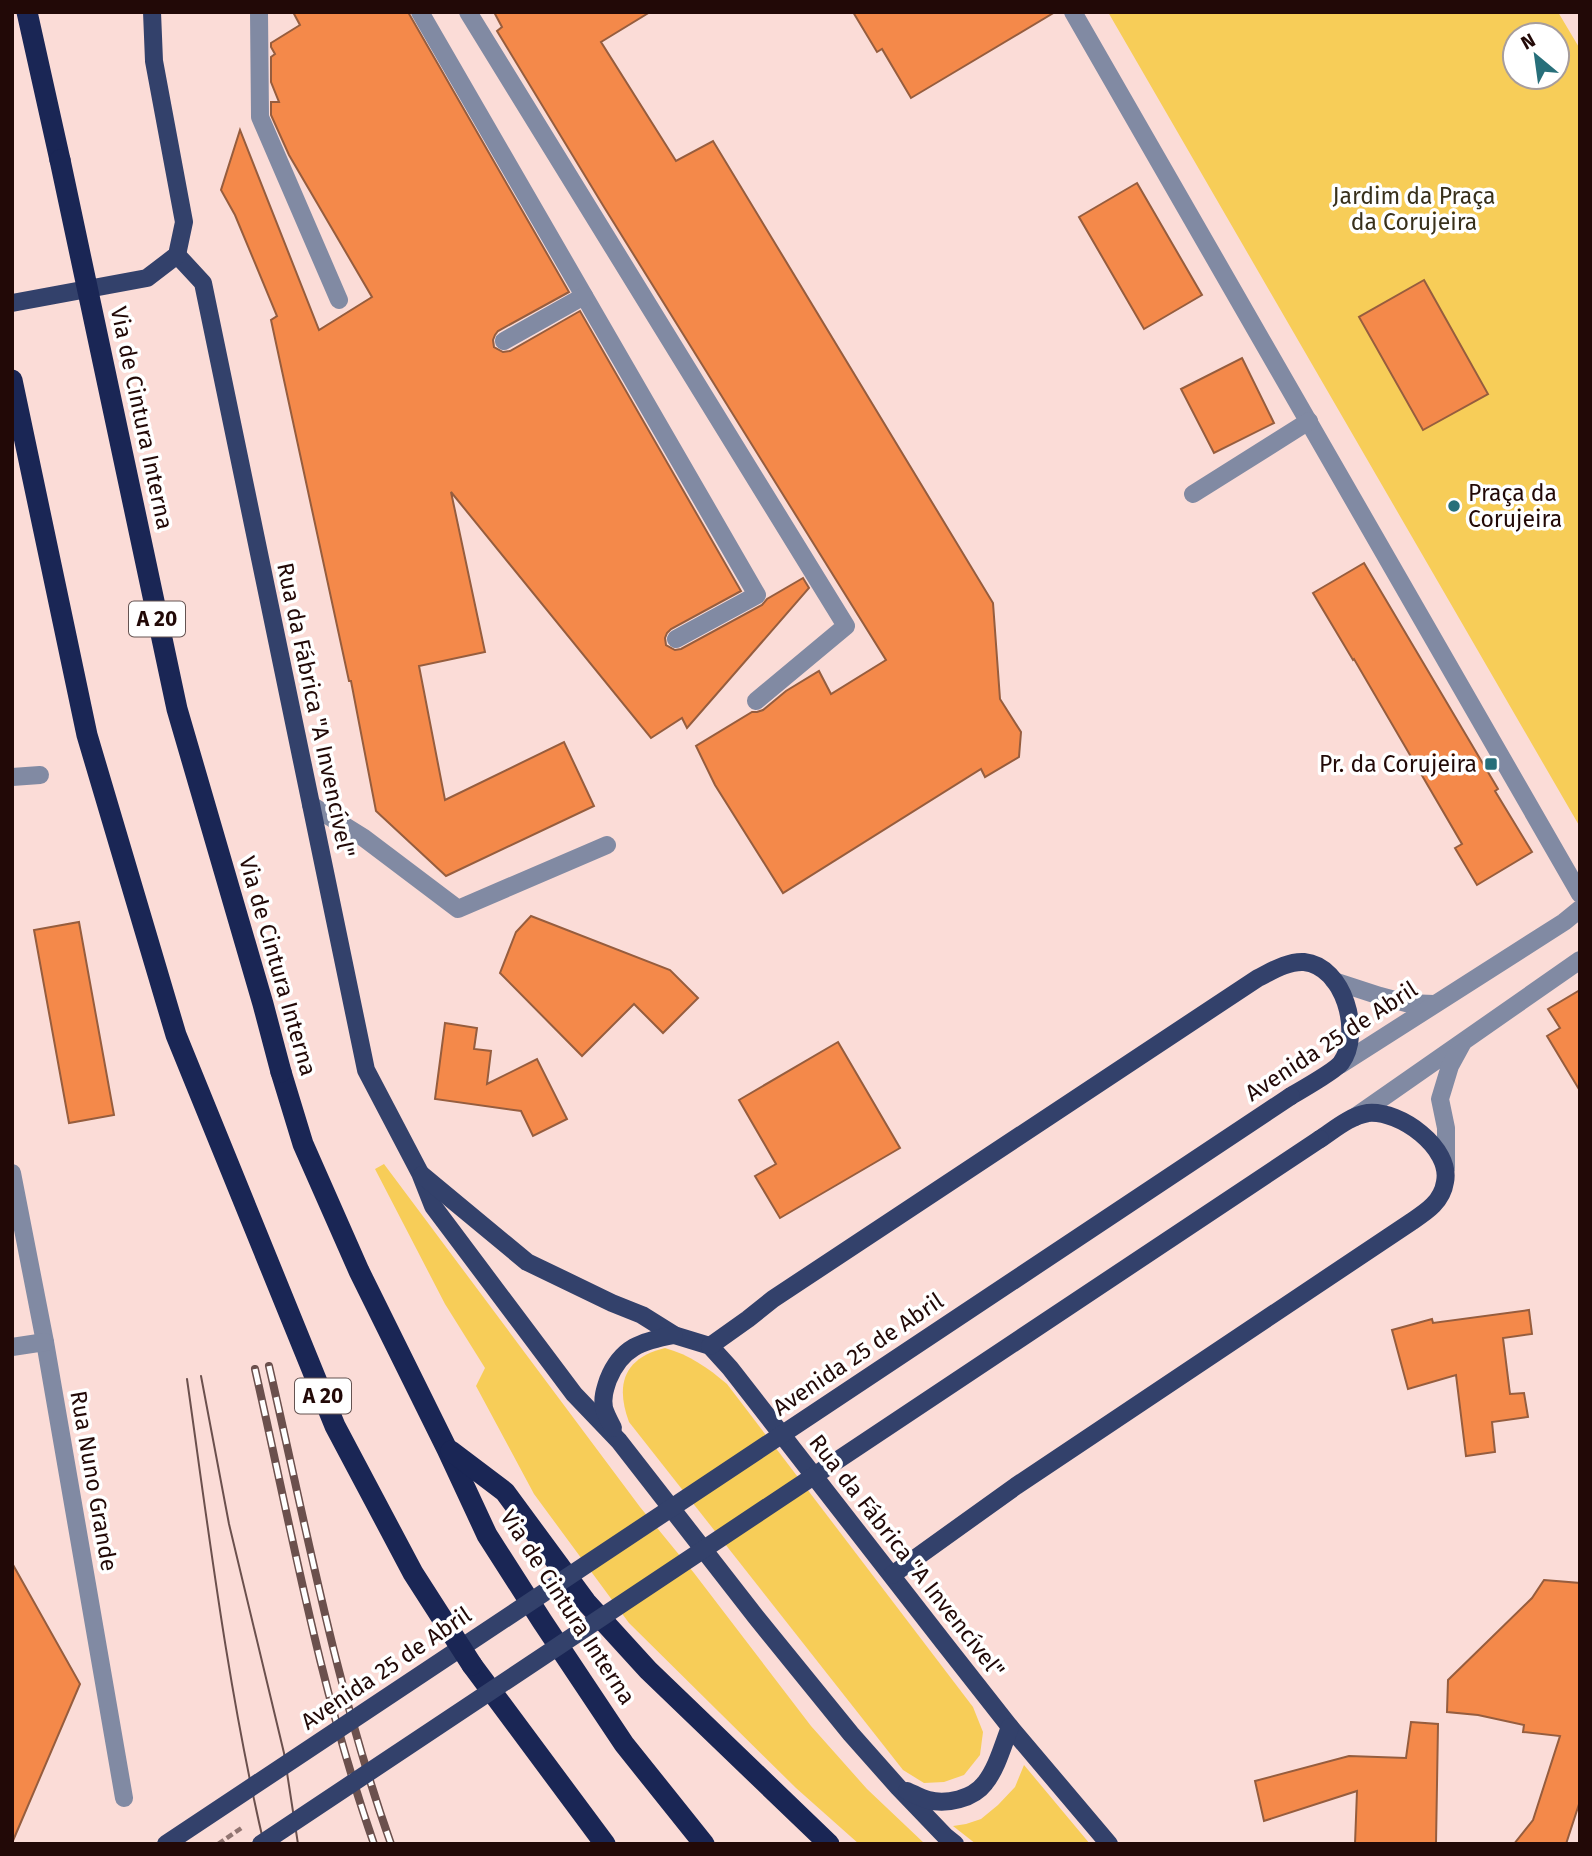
<svg xmlns="http://www.w3.org/2000/svg" width="1592" height="1856" font-family="'Fira Sans',sans-serif">
	<style>
		.green { fill: #f7cd58; fill-rule: evenodd }
		.building { fill: #f4894a; stroke: #965d3e; stroke-width: 2 }
		.lines { fill: none; stroke-linecap: round; stroke-linejoin: round }
		.minor { stroke: #818aa3; stroke-width: 18 }
		.major { stroke: #33416b; stroke-width: 18 }
		.highway { stroke: #1a2655; stroke-width: 21 }
		.tram { stroke: #6b504d; stroke-width: 2 }
		.rail-casing { stroke: #6b504d; stroke-width: 8 }
		.rail { stroke: #fff; stroke-width: 5; stroke-dasharray: 16; stroke-linecap: butt }
		.path-bridge { stroke: #917571; stroke-width: 4.5; stroke-dasharray: 7 3.5; stroke-linecap: butt }
		.major-bridge { stroke: #33416b; stroke-width: 18 }
		.highway-bridge { stroke: #1a2655; stroke-width: 21 }
		.poi-dot { fill: #276f7a; stroke: #fff; stroke-width: 2.5 }
		.labels { text-anchor: middle; dominant-baseline: central; stroke-width: 7; stroke-linejoin: round; paint-order: stroke }
		.shield { fill: #fff; stroke: #645351; stroke-width: 2 }
		.shield-label { font-size: 21px; font-weight: bold; fill: #220907 }
		.park-label { font-size: 23px; fill: #38301b; stroke: #fff }
		.street-label { font-size: 23px; fill: #220907; stroke: #fff }
		.poi-label { font-size: 23px; fill: #220907; stroke: #fff; text-anchor: start }
	</style>
	<rect width="100%" height="100%" fill="#fbdcd7"/>
	<g class="green">
		<path d="M 1108,12 L 1558,12 L 1580,49 L 1580,827 ZM 1515,35 L 1557,35 L 1557,77 L 1515,77 Z"/>
		<path d="M 384,1164 L 640,1507 L 694,1573 L 811,1726 L 867,1789 L 925,1844 L 859,1844 L 796,1788 L 629,1623 L 534,1494 L 476,1386 L 485,1368 L 445,1304 L 375,1169 Z"/>
		<path d="M 665,1348 C 690,1355 708,1368 727,1384 L 973,1707 L 983,1732 L 980,1755 L 964,1775 L 944,1782 L 924,1783 L 903,1770 L 629,1422 C 615,1384 624,1358 665,1348 Z"/>
		<path d="M 1024,1765 L 1090,1844 L 976,1844 L 953,1826 L 966,1824 L 981,1819 L 998,1805 L 1015,1787 Z"/>
	</g>
	<g class="building">
		<path d="M 293,12 L 408,12 L 569,292 L 498,331 L 495,335 L 493,340 L 494,347 L 503,352 L 510,351 L 580,311 L 741,591 L 671,629 L 667,633 L 665,638 L 666,645 L 675,650 L 681,649 L 762,605 L 767,599 L 803,578 L 809,588 L 687,728 L 682,718 L 651,738 L 451,492 L 485,652 L 419,666 L 445,800 L 564,742 L 594,806 L 446,876 L 376,811 L 351,681 L 349,681 L 271,320 L 277,316 L 235,215 L 221,190 L 240,130 L 319,330 L 372,297 L 289,155 L 271,115 L 271,102 L 279,102 L 271,82 L 271,57 L 275,54 L 271,47 L 271,43 L 300,25 Z"/>
		<path d="M 494,12 L 650,12 L 601,42 L 676,161 L 713,141 L 993,603 L 1000,699 L 1021,732 L 1019,757 L 985,777 L 981,769 L 783,893 L 715,785 L 696,746 L 752,712 L 757,712 L 763,710 L 786,691 L 819,671 L 831,694 L 886,660 L 604,207 L 497,31 L 502,27 Z"/>
		<path d="M 853,12 L 1055,12 L 911,98 L 882,49 L 877,52 Z"/>
		<path d="M 1137,183 L 1202,295 L 1144,329 L 1079,217 Z"/>
		<path d="M 1424,280 L 1488,394 L 1423,430 L 1359,317 Z"/>
		<path d="M 1242,358 L 1274,423 L 1214,453 L 1181,389 Z"/>
		<path d="M 1364,563 L 1498,789 L 1495,791 L 1532,852 L 1477,885 L 1455,848 L 1462,844 L 1354,659 L 1353,660 L 1313,593 Z"/>
		<path d="M 531,916 L 670,970 L 698,998 L 663,1033 L 634,1004 L 582,1056 L 500,973 L 516,932 Z"/>
		<path d="M 79,922 L 114,1115 L 69,1123 L 34,930 Z"/>
		<path d="M 1580,990 L 1580,1091 L 1547,1036 L 1560,1028 L 1548,1009 Z"/>
		<path d="M 445,1023 L 477,1028 L 474,1049 L 491,1051 L 487,1084 L 537,1059 L 567,1119 L 533,1136 L 521,1111 L 435,1099 Z"/>
		<path d="M 838,1042 L 900,1148 L 780,1218 L 755,1176 L 776,1164 L 739,1100 Z"/>
		<path d="M 1529,1310 L 1532,1334 L 1503,1338 L 1510,1394 L 1524,1393 L 1528,1417 L 1492,1422 L 1495,1452 L 1466,1456 L 1456,1375 L 1408,1389 L 1392,1330 L 1432,1319 L 1433,1323 Z"/>
		<path d="M 12,1563 L 80,1684 L 12,1843 Z"/>
		<path d="M 1544,1580 L 1580,1583 L 1580,1801 L 1566,1844 L 1514,1844 L 1533,1820 L 1560,1736 L 1523,1732 L 1524,1725 L 1478,1715 L 1447,1712 L 1448,1680 L 1532,1598 Z"/>
		<path d="M 1411,1722 L 1438,1724 L 1436,1844 L 1355,1844 L 1357,1791 L 1264,1821 L 1255,1781 L 1349,1756 L 1406,1758 Z"/>
	</g>
	<g class="lines">
		<g class="minor">
			<path d="M 259,12 L 260,117 L 339,300"/>
			<path d="M 420,12 L 757,595 L 676,639"/>
			<path d="M 468,12 L 846,626 L 756,701"/>
			<path d="M 1073,12 L 1580,894"/>
			<path d="M 504,341 L 584,296"/>
			<path d="M 1193,494 L 1309,421"/>
			<path d="M 12,777 L 40,775"/>
			<path d="M 311,805 L 364,838 L 458,909 L 607,845"/>
			<path d="M 1334,981 L 1380,996 L 1406,1003 L 1434,1004"/>
			<path d="M 1340,1065 L 1564,922 L 1580,909"/>
			<path d="M 1355,1117 L 1580,960"/>
			<path d="M 1446,1168 L 1446,1128 L 1440,1099 L 1450,1066 L 1462,1044"/>
			<path d="M 12,1173 L 45,1342 L 124,1798"/>
			<path d="M 12,1347 L 45,1342"/>
		</g>
		<g class="major">
			<path d="M 177,255 L 203,283 L 366,1070 L 420,1173 L 433,1206 L 574,1394 L 619,1441 L 756,1617 L 851,1734 L 898,1787 L 945,1836 L 955,1844"/>
			<path d="M 12,303 L 147,278 L 177,255 L 184,222 L 154,61 L 152,12"/>
			<path d="M 422,1175 L 527,1262 L 612,1303 L 642,1315 L 674,1335 L 710,1346 L 730,1368 L 944,1643 L 1010,1727 L 1109,1844"/>
			<path d="M 710,1346 L 748,1319 L 773,1299 L 1258,978 C 1272,971 1288,961 1304,962 C 1344,966 1363,1033 1341,1063 C 1335,1071 1301,1090 1291,1096"/>
			<path d="M 613,1428 C 610,1422 606,1415 604,1408 C 602,1398 605,1389 608,1380 C 621,1347 642,1341 674,1335"/>
			<path d="M 892,1575 L 1016,1486 L 1411,1222 C 1426,1212 1442,1202 1445,1182 C 1452,1148 1400,1110 1368,1113 C 1350,1116 1335,1129 1320,1139"/>
			<path d="M 907,1791 C 914,1794 921,1798 928,1800 C 946,1805 973,1799 985,1783 C 997,1768 1003,1745 1010,1727"/>
		</g>
		<g class="highway">
			<path d="M 27,12 L 60,160"/>
			<path d="M 281,1072 L 303,1144 L 359,1271 L 447,1449 L 487,1535 L 542,1621 L 624,1744 L 704,1844"/>
			<path d="M 451,1451 L 505,1492 L 586,1602 L 648,1670 L 829,1844"/>
			<path d="M 472,1665 L 605,1844"/>
		</g>
		<g class="tram">
			<path d="M 201,1376 L 229,1524 L 284,1753 L 298,1844"/>
			<path d="M 187,1379 C 209,1534 228,1691 264,1844"/>
		</g>
		<g class="rail-casing">
			<g id="rail">
				<path d="M 269,1366 C 306,1526 336,1689 391,1844"/>
				<path d="M 255,1369 C 291,1528 320,1690 374,1844"/>
			</g>
		</g>
		<use href="#rail" class="rail"/>
		<path class="path-bridge" d="M 218,1844 L 243,1827"/>
		<g class="major-bridge">
			<path d="M 166,1844 L 1291,1096"/>
			<path d="M 261,1844 L 1320,1139"/>
		</g>
		<g class="highway-bridge">
			<path d="M 60,160 L 177,709 L 263,1004 L 281,1072"/>
			<path d="M 12,380 L 87,735 L 176,1035 L 335,1426 L 413,1573 L 472,1665"/>
		</g>
	</g>
	<g class="poi-dot">
		<circle cx="1454" cy="506" r="7"/>
		<rect x="1484" y="757" width="14" height="14" rx="3.5"/>
	</g>
	<g class="labels">
		<g class="shield">
			<rect x="129" y="601.5" width="56" height="35" rx="5"/>
			<rect x="295" y="1378.5" width="56" height="35" rx="5"/>
		</g>
		<g class="shield-label">
			<text x="157" y="619">A 20</text>
			<text x="323" y="1396">A 20</text>
		</g>
		<g class="park-label">
			<text x="1414" y="196">Jardim da Praça<tspan x="1414" dy="26">da Corujeira</tspan></text>
		</g>
		<g class="street-label">
			<text transform="translate(142 418) rotate(78)">Via de Cintura Interna</text>
			<text transform="translate(316 710) rotate(78)">Rua da Fábrica "A Invencível"</text>
			<text transform="translate(278 966) rotate(74)">Via de Cintura Interna</text>
			<text transform="translate(1331 1041) rotate(-33)">Avenida 25 de Abril</text>
			<text transform="translate(858 1354) rotate(-34)">Avenida 25 de Abril</text>
			<text transform="translate(94 1481) rotate(80)">Rua Nuno Grande</text>
			<text transform="translate(907 1556) rotate(52)">Rua da Fábrica "A Invencível"</text>
			<text transform="translate(568 1607) rotate(57)">Via de Cintura Interna</text>
			<text transform="translate(386 1668) rotate(-34)">Avenida 25 de Abril</text>
		</g>
		<g class="poi-label">
			<text x="1468" y="493">Praça da<tspan x="1468" dy="26">Corujeira</tspan></text>
			<text x="1477" y="764" text-anchor="end">Pr. da Corujeira</text>
		</g>
	</g>
	<rect width="1592" height="1856" fill="none" stroke="#220907" stroke-width="28"/>
	<g transform="translate(1536 56) rotate(331)"><circle r="33" fill="#ffffff" stroke="#a79d9c" stroke-width="2"/>
	<path d="M0-5L12 26L0 18L-12 26Z" fill="#276f7a"/>
	<text y="-10" font-size="19" font-weight="bold" text-anchor="middle" fill="#220907">N</text>
	</g>
</svg>
